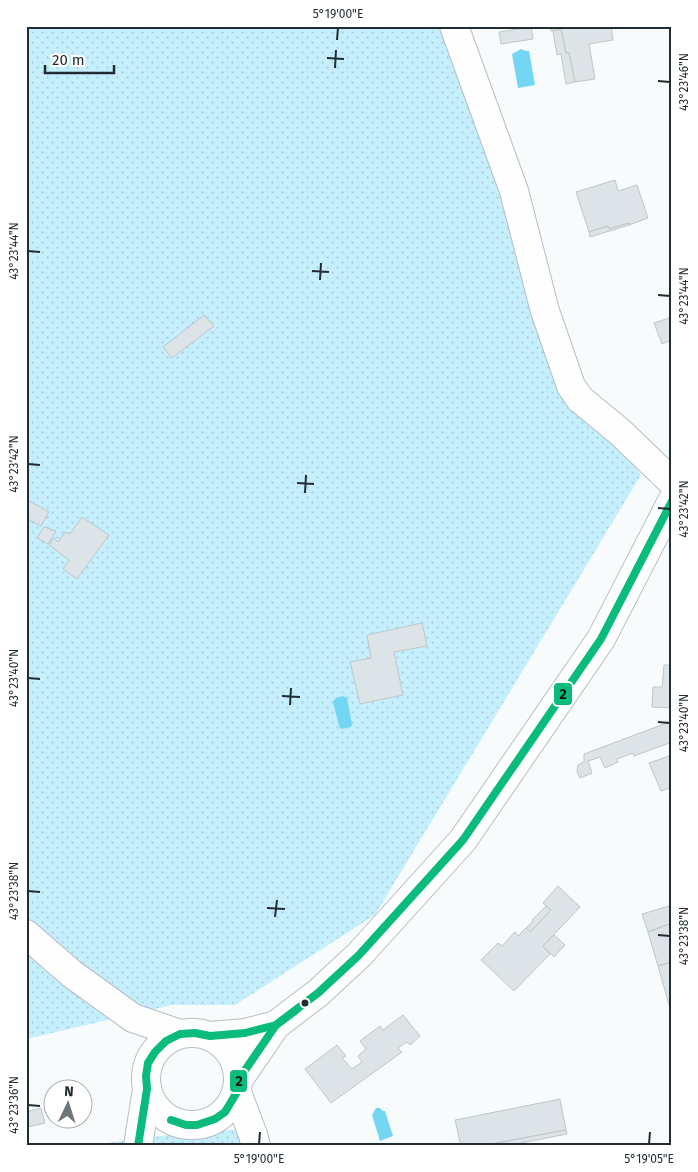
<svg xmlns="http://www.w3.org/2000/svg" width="698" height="1172" font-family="'Fira Sans',sans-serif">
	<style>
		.grass { fill: url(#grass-dots) }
		.water { fill: #73d7f4 }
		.building { fill: #dde4e7; stroke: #bec6c8 }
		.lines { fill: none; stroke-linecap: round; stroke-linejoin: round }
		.minor-casing { stroke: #b7bec1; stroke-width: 30 }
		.minor { stroke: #fefeff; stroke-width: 28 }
		.bus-1-casing { stroke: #fff; stroke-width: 11 }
		.bus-1 { stroke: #0abc7b; stroke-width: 8 }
		.ticks { fill: none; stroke: #212d32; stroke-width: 2 }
		.bus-dot { fill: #212d32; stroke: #fff; stroke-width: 2 }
		.line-badge { stroke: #fff; stroke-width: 2 }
		.pale-badge-label { font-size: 14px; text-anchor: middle; font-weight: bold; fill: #111 }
		.neatline { fill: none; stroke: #212d32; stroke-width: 2 }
		.ticks-label { font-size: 12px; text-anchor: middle; fill: #212d32 }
	</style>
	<defs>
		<pattern id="grass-dots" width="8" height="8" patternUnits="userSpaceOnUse" patternTransform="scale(1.25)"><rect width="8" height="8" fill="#c6effe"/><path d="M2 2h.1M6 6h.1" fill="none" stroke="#aacdda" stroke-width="1.8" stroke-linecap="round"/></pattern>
	</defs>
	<rect width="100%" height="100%" fill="#f7fbfc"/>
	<g class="grass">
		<path d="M 26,26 L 463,26 L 593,408 L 641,475 L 375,915 L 235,1005 L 172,1005 L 26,1039 Z"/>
		<path d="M 242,1129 L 246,1146 L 83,1146 L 168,1135 Z"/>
	</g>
	<g class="water">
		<path d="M 521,49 L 526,51 L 529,51 L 535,85 L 518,88 L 512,54 Z"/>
		<path d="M 343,696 L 347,698 L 352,724 L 351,727 L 341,729 L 339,726 L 333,702 L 336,698 Z"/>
		<path d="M 376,1108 L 380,1108 L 383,1111 L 385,1111 L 393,1136 L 380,1141 L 372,1115 Z"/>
	</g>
	<g class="building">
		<path d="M 550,26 L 574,26 L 574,27 L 611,26 L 613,40 L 589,44 L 595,79 L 575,82 L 569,53 L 566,53 L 561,29 L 551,31 Z"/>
		<path d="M 531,27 L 533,39 L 501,44 L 499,32 Z"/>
		<path d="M 561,29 L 566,53 L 569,53 L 575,82 L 566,84 L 561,54 L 557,55 L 553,31 Z"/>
		<path d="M 615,180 L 618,191 L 637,185 L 648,218 L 629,225 L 629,223 L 609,229 L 608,226 L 589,232 L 576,192 Z"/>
		<path d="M 629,223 L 629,225 L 590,237 L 589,232 L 608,226 L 609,229 Z"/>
		<path d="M 204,315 L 214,326 L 172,358 L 163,347 Z"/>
		<path d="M 672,317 L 672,340 L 662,344 L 654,323 Z"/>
		<path d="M 26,499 L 49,512 L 41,526 L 26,518 Z"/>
		<path d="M 82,517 L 109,535 L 77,579 L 63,569 L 69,560 L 54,549 L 55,549 L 49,545 L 54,538 L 58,542 L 65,532 L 70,534 Z"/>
		<path d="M 44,527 L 56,531 L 48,544 L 37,538 Z"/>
		<path d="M 422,623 L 427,646 L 394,652 L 403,695 L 360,704 L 350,662 L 371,658 L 367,635 Z"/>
		<path d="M 664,665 L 672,665 L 672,708 L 652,707 L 653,687 L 662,687 Z"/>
		<path d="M 672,721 L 672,742 L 634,756 L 633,753 L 617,759 L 618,762 L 605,768 L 600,757 L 588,761 L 592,773 L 580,778 L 577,771 L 578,765 L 584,762 L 584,754 Z"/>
		<path d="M 672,755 L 672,787 L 661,791 L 649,763 Z"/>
		<path d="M 558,886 L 580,907 L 543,946 L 550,954 L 514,991 L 481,960 L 498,943 L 502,946 L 515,932 L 518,936 L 526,928 L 530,932 L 551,910 L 543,903 Z"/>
		<path d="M 672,905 L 672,923 L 648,932 L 642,914 Z"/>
		<path d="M 546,906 L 551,910 L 530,932 L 526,928 L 533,921 L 532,920 Z"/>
		<path d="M 672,923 L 672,962 L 658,966 L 648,932 Z"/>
		<path d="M 554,935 L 565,945 L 554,957 L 543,946 Z"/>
		<path d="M 672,962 L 672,1008 L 670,1008 L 658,966 Z"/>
		<path d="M 403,1015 L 420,1036 L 410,1045 L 407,1042 L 398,1048 L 402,1052 L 331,1103 L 305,1069 L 337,1045 L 346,1056 L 342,1058 L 352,1069 L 362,1062 L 358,1056 L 366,1049 L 360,1041 L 380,1026 L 383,1030 Z"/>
		<path d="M 560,1099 L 566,1130 L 481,1146 L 461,1146 L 455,1120 Z"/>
		<path d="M 41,1108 L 45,1123 L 28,1127 L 26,1122 L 26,1112 Z"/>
		<path d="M 566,1130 L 567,1134 L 506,1146 L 481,1146 Z"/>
	</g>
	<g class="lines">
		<g class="minor-casing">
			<g id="minor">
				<path d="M 454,26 L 514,191 L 545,311 L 571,386 L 580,399 L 620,432 L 672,482"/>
				<path d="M 26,934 L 72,974 L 133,1018 L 180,1034"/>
				<circle cx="192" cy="1079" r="46"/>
				<path d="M 210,1036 L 245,1033 L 276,1025"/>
				<path d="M 239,1079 L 276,1025 L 318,993 L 359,955 L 463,840 L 601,639 L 672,501"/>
				<path d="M 237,1092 L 253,1135 L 256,1146"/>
				<path d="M 138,1146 L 147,1089"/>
			</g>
		</g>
		<use href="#minor" class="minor"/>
		<g class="bus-1-casing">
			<g id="bus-1">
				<path d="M 171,1120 L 186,1125 L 197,1125 L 215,1119 L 225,1112 L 237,1092 L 239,1079 L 276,1025 L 296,1010"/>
				<path d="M 138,1146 L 147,1089 L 146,1076 L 148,1063 L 155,1052 L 166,1041 L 180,1034 L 195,1033 L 210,1036 L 245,1033 L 276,1025 L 318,993 L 359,955 L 463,840 L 601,639 L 672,501"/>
			</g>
		</g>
		<use href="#bus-1" class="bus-1"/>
	</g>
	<path class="ticks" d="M 337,40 L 338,28M 327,58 L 344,59M 335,68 L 336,50M 658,81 L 670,82M 28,251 L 40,252M 312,271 L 329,272M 320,280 L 321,263M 658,295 L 670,296M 28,464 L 40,465M 297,483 L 314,484M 305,493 L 306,475M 658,508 L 670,509M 28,678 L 40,679M 282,696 L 300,697M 290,705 L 291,688M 658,722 L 670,723M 28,891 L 40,892M 267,908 L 285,909M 275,917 L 277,900M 658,935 L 670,936M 28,1105 L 40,1106M 259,1144 L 260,1132M 649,1144 L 650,1132"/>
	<circle class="bus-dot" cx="305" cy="1003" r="4.5"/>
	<g class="line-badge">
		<rect x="553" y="682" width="20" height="24" rx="5" fill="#0abc7b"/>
		<rect x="229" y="1069" width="19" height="24" rx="5" fill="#0abc7b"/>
	</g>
	<g class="pale-badge-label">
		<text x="563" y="699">2</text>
		<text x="239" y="1086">2</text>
	</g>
	<rect width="698" height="1172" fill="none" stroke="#ffffff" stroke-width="55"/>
	<g transform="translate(68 1104) rotate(4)"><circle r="24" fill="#ffffff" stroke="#a6abad"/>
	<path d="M0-4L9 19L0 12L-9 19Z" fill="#6c7579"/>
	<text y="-8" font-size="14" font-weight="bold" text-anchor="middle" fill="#212d32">N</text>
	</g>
	<path d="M45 65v8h69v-8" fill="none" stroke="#212d32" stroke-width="2.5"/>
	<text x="52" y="65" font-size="15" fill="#212d32" stroke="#ffffff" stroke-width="4" paint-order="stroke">20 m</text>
	<rect x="28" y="28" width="642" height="1116" class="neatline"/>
	<g class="ticks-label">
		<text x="338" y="18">5°19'00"E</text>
		<text transform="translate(684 82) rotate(-90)" y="4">43°23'46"N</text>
		<text transform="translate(14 251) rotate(-90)" y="4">43°23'44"N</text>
		<text transform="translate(684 296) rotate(-90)" y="4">43°23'44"N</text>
		<text transform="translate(14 464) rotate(-90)" y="4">43°23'42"N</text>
		<text transform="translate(684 509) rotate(-90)" y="4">43°23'42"N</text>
		<text transform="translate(14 678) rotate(-90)" y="4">43°23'40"N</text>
		<text transform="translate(684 723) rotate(-90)" y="4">43°23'40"N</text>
		<text transform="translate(14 891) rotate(-90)" y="4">43°23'38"N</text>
		<text transform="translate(684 936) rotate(-90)" y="4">43°23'38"N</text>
		<text transform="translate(14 1105) rotate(-90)" y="4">43°23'36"N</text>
		<text x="259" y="1163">5°19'00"E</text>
		<text x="649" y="1163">5°19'05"E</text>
	</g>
</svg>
